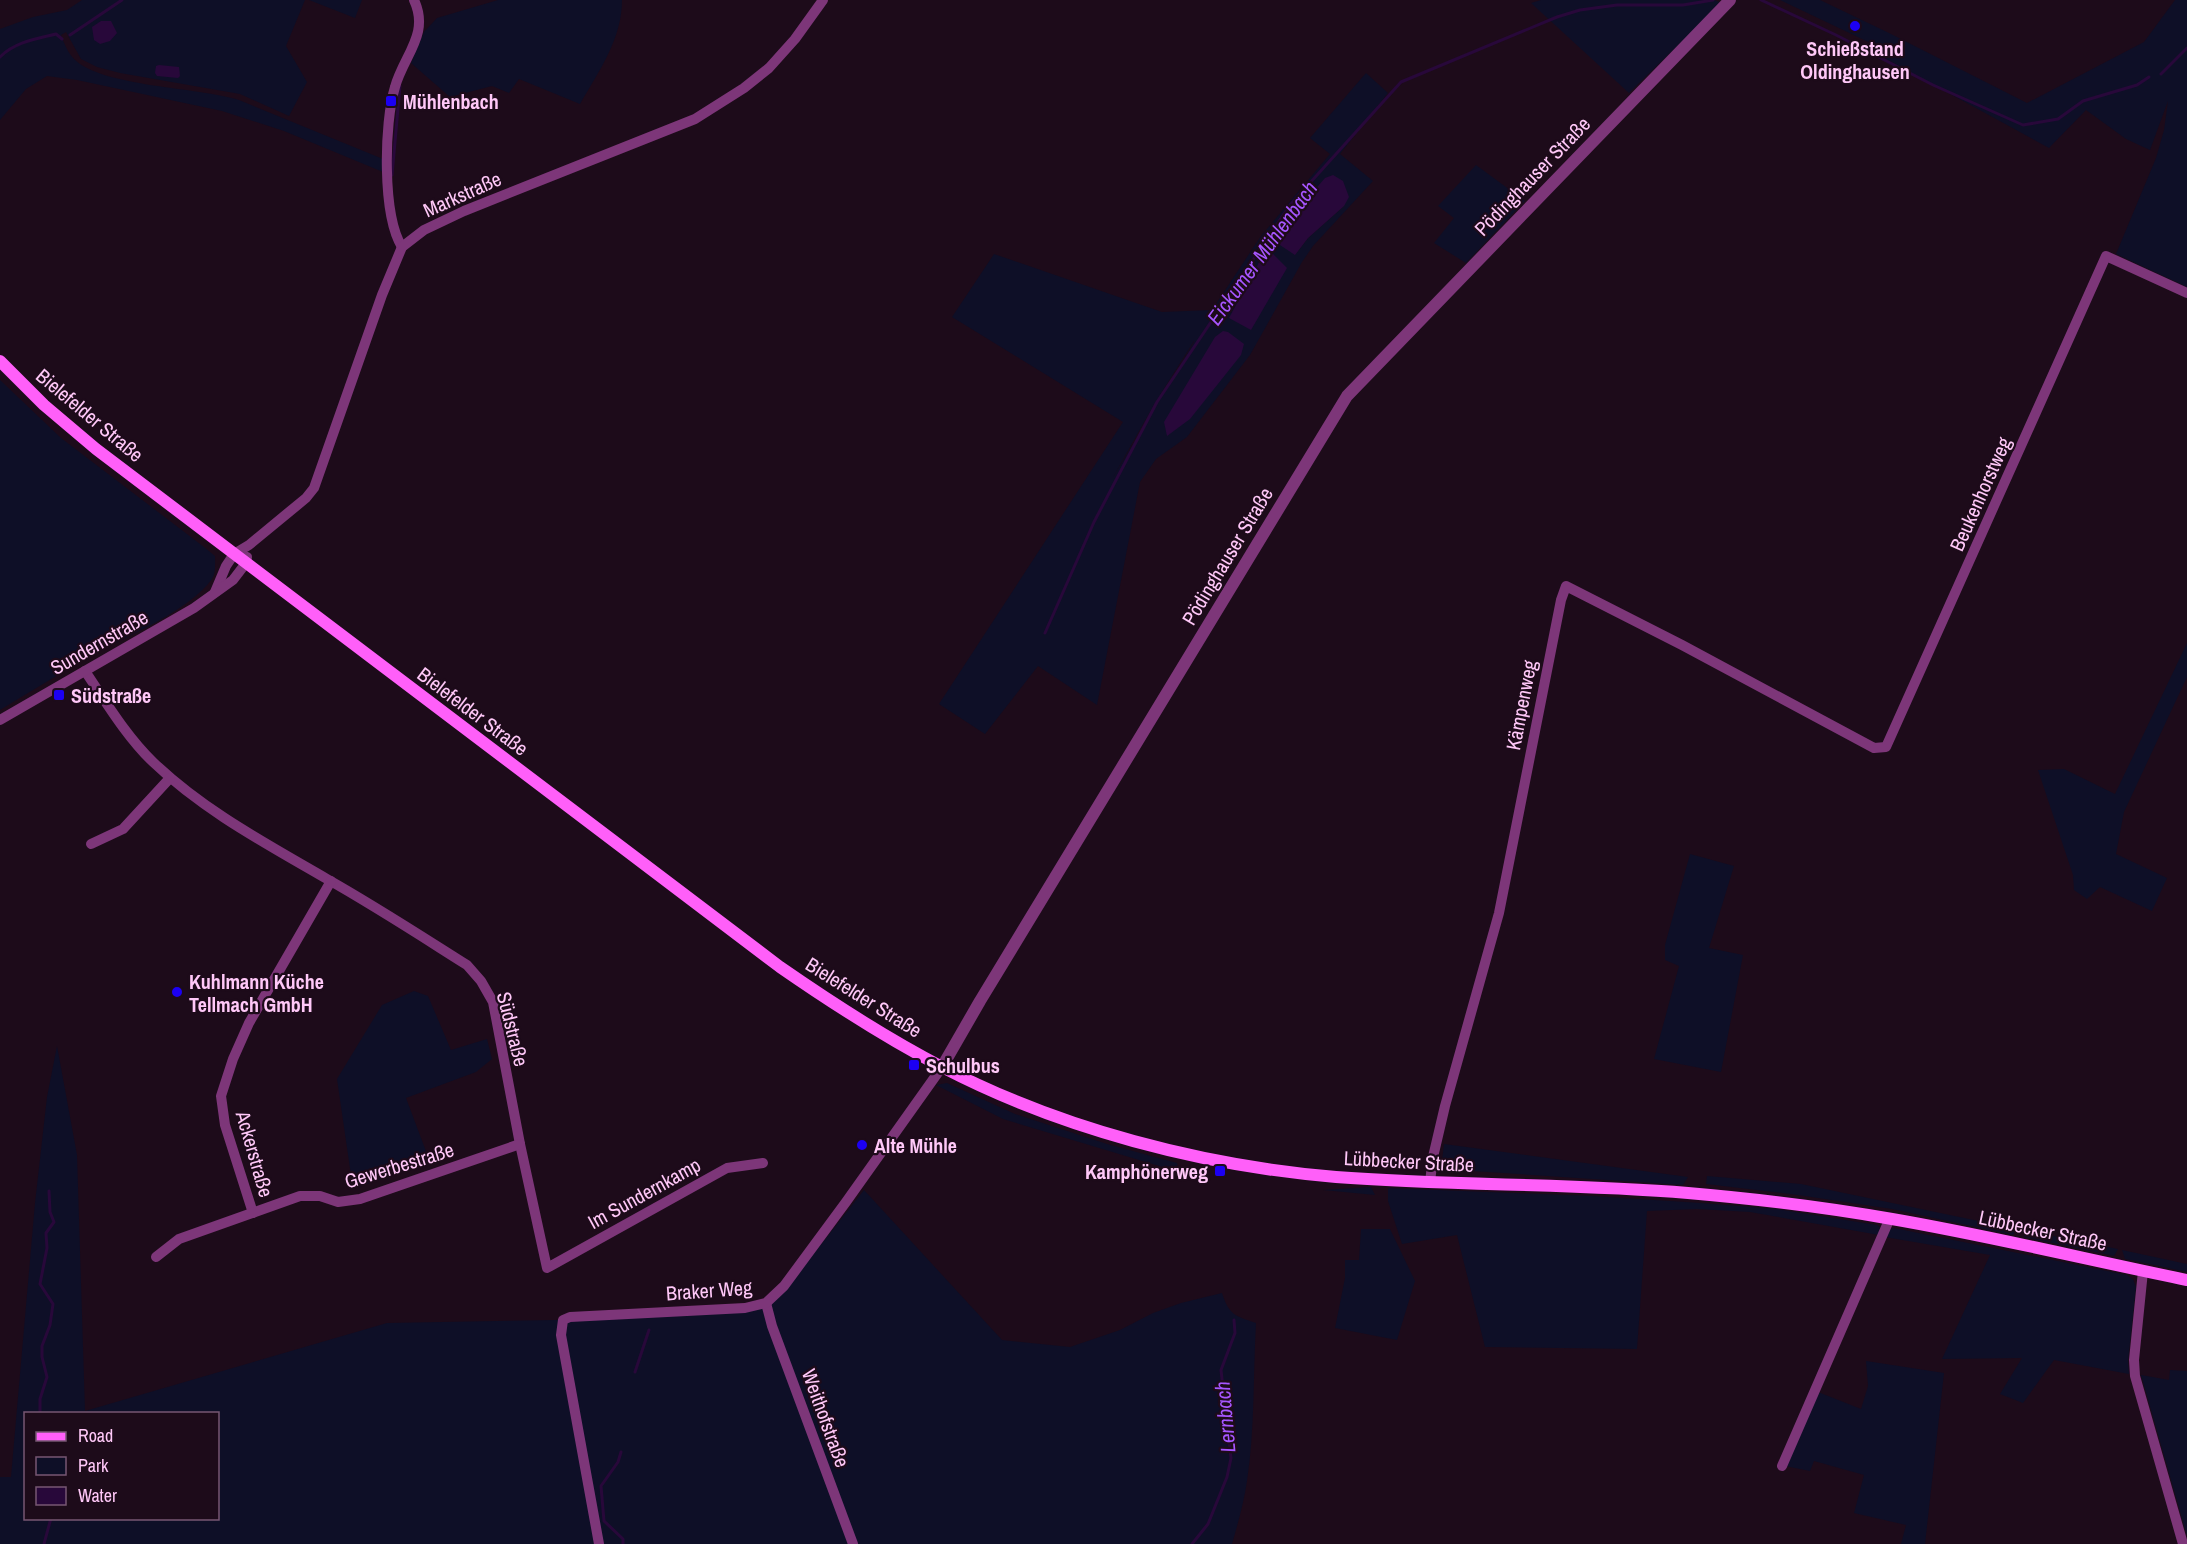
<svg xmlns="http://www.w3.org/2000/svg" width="2187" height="1544" font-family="'Archivo Narrow',sans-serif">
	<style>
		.green { fill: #0e0f27; fill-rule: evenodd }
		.water { fill: #28083a }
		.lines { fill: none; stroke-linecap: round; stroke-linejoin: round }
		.stream { stroke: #28083a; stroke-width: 3 }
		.minor { stroke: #7d3679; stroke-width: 10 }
		.tertiary { stroke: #7d3679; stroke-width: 12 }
		.secondary { stroke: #ff5ff9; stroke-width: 12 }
		.poi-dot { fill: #1c00f3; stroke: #1d0b1a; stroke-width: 2 }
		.labels { text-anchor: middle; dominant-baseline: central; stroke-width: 4.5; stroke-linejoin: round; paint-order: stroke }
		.poi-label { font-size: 20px; font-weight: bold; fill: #ffc8f8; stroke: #1d0b1a; text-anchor: start }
		.street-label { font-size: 20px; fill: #ffc8f8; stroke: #1d0b1a }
		.water-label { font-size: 21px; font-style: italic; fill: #a756ff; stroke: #1d0b1a }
	</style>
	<rect width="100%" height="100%" fill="#1d0b1a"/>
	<g class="green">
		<path d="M 82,0 L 305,0 L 286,46 L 307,82 L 289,116 L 240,94 L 120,73 L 97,67 L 81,59 L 66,32 L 61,35 C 64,43 68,53 74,59 C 102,87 198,87 239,100 L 383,159 L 383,172 L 284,131 L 222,111 L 77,80 L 47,76 L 26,89 L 0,120 L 0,29 L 33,17 L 67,10 Z"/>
		<path d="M 309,0 L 362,0 L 355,18 Z"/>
		<path d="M 498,0 L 622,0 C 622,39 599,71 580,104 L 519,79 L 509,93 L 492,86 L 450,97 L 411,63 L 424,32 L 437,18 Z"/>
		<path d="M 1541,0 L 1715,0 L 1721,3 L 1629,93 L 1531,3 Z"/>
		<path d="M 1780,0 L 1820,0 L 1889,33 L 2027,103 L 2144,42 L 2175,0 L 2187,0 L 2187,287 L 2116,254 L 2156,158 L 2164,130 L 2168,101 L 2150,150 L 2126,139 L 2086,110 L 2049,148 L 1879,55 L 1881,48 Z"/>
		<path d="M 1366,73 L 1388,93 L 1340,154 L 1373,181 L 1313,246 L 1302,262 L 1250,355 L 1187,437 L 1156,459 L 1140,482 L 1097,705 L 1038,666 L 985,734 L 939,704 L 1123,422 L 952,317 L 994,254 L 1162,312 L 1212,310 L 1261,236 L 1330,154 L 1310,138 ZM 1342,181 L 1344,206 L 1308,238 L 1295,255 ZM 1194,341 L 1194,342 L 1112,479 L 1155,403 Z"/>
		<path d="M 1476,165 L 1525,201 L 1466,263 L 1434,243 L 1454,218 L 1438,206 Z"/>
		<path d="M 0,380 L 61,438 L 204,547 L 215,556 C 215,564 216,573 212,579 C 190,610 130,635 96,653 C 63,671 32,691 0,710 Z"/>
		<path d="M 2187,643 L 2187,677 L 2124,812 L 2116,854 L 2167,878 L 2152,911 L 2100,887 L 2087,899 L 2074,890 L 2073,875 L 2038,770 L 2064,769 L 2115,794 Z"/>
		<path d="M 1690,854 L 1734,866 L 1709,948 L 1743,955 L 1721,1072 L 1654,1059 L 1679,966 L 1665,960 L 1665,945 Z"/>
		<path d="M 414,991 L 428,996 L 451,1050 L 487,1039 L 492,1059 L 476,1072 L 406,1098 L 430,1162 L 353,1189 L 337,1079 L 382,1005 Z"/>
		<path d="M 57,1046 L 77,1155 L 85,1411 L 387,1323 L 556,1320 L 745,1311 L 785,1290 L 864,1190 L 1002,1340 L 1070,1347 L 1120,1330 L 1153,1313 L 1181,1303 L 1222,1293 C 1229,1315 1235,1316 1256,1323 C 1253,1375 1255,1429 1247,1481 C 1244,1502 1238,1523 1232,1544 L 0,1544 L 0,1477 L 11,1477 L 35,1203 L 47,1097 ZM 26,1414 L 218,1414 L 218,1518 L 26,1518 Z"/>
		<path d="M 947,1083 L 1015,1114 L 1107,1144 L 1177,1163 L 1179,1172 L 1003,1119 L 936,1085 Z"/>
		<path d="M 1444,1144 L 1688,1177 L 1683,1185 L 1441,1169 Z"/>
		<path d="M 1707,1176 L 1801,1184 L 2017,1229 L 2013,1235 L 1892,1209 L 1798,1195 L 1706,1184 Z"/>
		<path d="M 1371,1187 L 1375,1195 L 1323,1190 Z"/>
		<path d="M 1388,1188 L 1592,1196 L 1701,1203 L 1777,1209 L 1877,1225 L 1880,1227 L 1879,1235 L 1750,1212 L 1697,1209 L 1647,1211 L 1637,1349 L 1485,1347 L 1457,1235 L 1402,1244 L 1388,1201 Z"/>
		<path d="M 1894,1228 L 2127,1275 L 2133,1279 L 2136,1287 L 2128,1361 L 2129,1374 L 2054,1360 L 2023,1403 L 2000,1394 L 2022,1358 L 1942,1359 L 1990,1255 L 1885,1237 L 1890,1229 Z"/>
		<path d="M 1361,1229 L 1390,1229 L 1415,1281 L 1397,1340 L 1335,1328 L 1345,1278 L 1345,1260 L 1359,1260 Z"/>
		<path d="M 2023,1230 L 2118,1249 L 2114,1256 L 2024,1237 Z"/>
		<path d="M 2122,1250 L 2187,1264 L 2187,1272 L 2125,1259 Z"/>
		<path d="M 1866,1361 L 1944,1373 L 1925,1544 L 1901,1544 L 1906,1525 L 1854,1513 L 1864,1475 L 1814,1461 L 1810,1471 L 1785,1466 L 1818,1392 L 1861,1409 L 1868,1386 Z"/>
		<path d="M 2170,1370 L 2187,1371 L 2187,1536 L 2141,1375 L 2169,1380 Z"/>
	</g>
	<g class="water">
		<path d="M 101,21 L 111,21 L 117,33 L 110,41 L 100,44 L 94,40 L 92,27 Z"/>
		<path d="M 159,65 L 179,67 L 180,76 L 178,78 L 157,76 L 155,73 L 156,66 Z"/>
		<path d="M 1333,175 L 1343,181 L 1349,197 L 1344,206 L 1308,238 L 1295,255 L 1277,243 L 1276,235 L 1325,178 Z"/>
		<path d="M 1264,253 L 1273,254 L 1287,268 L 1251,330 L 1229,318 Z"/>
		<path d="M 1223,331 L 1228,332 L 1244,344 L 1241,355 L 1190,419 L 1167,436 L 1164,422 L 1215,337 Z"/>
	</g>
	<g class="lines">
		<g class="stream">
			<path d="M 1761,0 L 1836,35 L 1933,85 L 2023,125 L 2058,119 L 2083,101 L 2137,85 L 2149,77"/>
			<path d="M 70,35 L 122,0"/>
			<path d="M 0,57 C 15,42 36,39 56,34 L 62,39"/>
			<path d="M 2161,74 L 2187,48"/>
			<path d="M 392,175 L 400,86"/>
			<path d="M 1045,633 L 1094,522 L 1157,402 L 1290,205 L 1401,82 L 1557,17 L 1580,10 L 1617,5 L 1683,5 L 1713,0"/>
			<path d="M 635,1372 L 649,1330"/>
			<path d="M 40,1414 L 40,1399 L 47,1377 L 42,1357 L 42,1346 L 50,1325 L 53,1304 L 40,1284 L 47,1248 L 46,1233 L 54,1222 L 50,1212 L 49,1191"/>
			<path d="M 621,1452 L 618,1462 L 601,1486 L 604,1521 L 623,1539 L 623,1544"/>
			<path d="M 44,1544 L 51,1518"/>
			<path d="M 1192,1544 L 1208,1524 L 1227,1477 L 1231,1458 L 1221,1370 L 1235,1333 L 1234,1320"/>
		</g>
		<g class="minor">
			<path d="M 402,247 C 382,215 384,123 395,87 C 404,55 430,34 414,0"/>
			<path d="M 215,592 L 226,566 L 234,554 L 249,545 L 306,498 L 314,488 L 382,295 L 402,247 L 424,230 L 464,211 L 695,119 L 744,88 L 769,68 L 795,39 L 823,0"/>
			<path d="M 85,671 C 106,702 126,736 153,762 C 204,811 267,844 327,879 C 375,906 421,936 467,965 L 481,981 L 493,1002 L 520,1144 L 547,1268 L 727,1168 L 763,1163"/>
			<path d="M 0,720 L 194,608 L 233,580 L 246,563 L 247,557"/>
			<path d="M 91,844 L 123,829 L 170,778"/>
			<path d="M 1430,1182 L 1433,1157 L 1445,1106 L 1499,913 L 1561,600 L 1566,586 L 1682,645 L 1874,748 L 1886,747 L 2106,256 L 2187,293"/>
			<path d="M 253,1213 L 225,1125 L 221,1096 L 233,1059 L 249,1023 L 331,881"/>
			<path d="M 156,1257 L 179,1239 L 300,1196 L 320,1196 L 338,1202 L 360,1199 L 520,1144"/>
			<path d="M 2143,1271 L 2134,1360 L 2135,1376 L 2183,1544"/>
			<path d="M 766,1303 L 772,1326 L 853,1544"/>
			<path d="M 1782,1466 L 1890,1218"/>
			<path d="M 599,1544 L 561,1335 L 563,1320 L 570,1317 L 745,1308 L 766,1303 L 784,1286 L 846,1202 L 942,1067"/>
		</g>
		<path class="tertiary" d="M 942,1067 L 980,1001 L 1347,396 L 1730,0"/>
		<path class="secondary" d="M 0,361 L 44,405 L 96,449 L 780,967 C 832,1003 886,1038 942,1067 C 1061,1129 1203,1166 1336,1177 C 1453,1186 1571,1183 1688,1193 C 1757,1199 1825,1207 1892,1219 C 1991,1236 2089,1260 2187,1280"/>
	</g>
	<g class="poi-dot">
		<circle cx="1855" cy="26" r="6"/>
		<rect x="385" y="95" width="12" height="12" rx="3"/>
		<rect x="53" y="689" width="12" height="12" rx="3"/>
		<circle cx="177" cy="992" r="6"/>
		<rect x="908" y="1059" width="12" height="12" rx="3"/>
		<circle cx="862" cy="1145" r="6"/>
		<rect x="1214" y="1165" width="12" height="12" rx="3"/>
	</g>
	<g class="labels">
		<g class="poi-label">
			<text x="1855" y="48" text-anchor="middle">Schießstand<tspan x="1855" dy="23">Oldinghausen</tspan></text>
			<text x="403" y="101">Mühlenbach</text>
			<text x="71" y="695">Südstraße</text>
			<text x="189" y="981">Kuhlmann Küche<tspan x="189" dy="23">Tellmach GmbH</tspan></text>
			<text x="926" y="1065">Schulbus</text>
			<text x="874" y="1145">Alte Mühle</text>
			<text x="1208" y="1171" text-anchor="end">Kamphönerweg</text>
		</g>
		<g class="street-label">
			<text transform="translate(1532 176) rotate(-46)">Pödinghauser Straße</text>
			<text transform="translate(462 194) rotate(-24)">Markstraße</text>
			<text transform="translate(90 415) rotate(40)">Bielefelder Straße</text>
			<text transform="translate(1980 494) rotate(-66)">Beukenhorstweg</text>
			<text transform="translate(1227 556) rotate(-59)">Pödinghauser Straße</text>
			<text transform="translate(99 642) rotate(-30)">Sundernstraße</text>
			<text transform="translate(1521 705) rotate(-79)">Kämpenweg</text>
			<text transform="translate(473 711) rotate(37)">Bielefelder Straße</text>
			<text transform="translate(864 997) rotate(32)">Bielefelder Straße</text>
			<text transform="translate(513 1029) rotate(76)">Südstraße</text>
			<text transform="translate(255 1154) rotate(74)">Ackerstraße</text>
			<text transform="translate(1409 1161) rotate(3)">Lübbecker Straße</text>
			<text transform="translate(399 1165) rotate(-17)">Gewerbestraße</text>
			<text transform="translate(644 1193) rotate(-29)">Im Sundernkamp</text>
			<text transform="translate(2043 1230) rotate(12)">Lübbecker Straße</text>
			<text transform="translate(709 1290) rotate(-4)">Braker Weg</text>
			<text transform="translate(826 1418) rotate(70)">Weithofstraße</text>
		</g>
		<g class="water-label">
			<text transform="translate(1262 253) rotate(-54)">Eickumer Mühlenbach</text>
			<text transform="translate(1225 1417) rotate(-95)">Lernbach</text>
		</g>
	</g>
	<rect x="24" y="1412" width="195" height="108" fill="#1d0b1a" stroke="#775773" stroke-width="1.5"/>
	<rect x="36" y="1432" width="30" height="9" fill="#ff5ff9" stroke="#775773" stroke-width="1.5"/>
	<text x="78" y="1442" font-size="18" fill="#ffc8f8">Road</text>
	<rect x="36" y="1457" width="30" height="18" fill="#0e0f27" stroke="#775773" stroke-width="1.5"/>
	<text x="78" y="1472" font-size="18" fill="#ffc8f8">Park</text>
	<rect x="36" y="1487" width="30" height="18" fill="#28083a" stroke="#775773" stroke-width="1.5"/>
	<text x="78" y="1502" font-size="18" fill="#ffc8f8">Water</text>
</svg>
